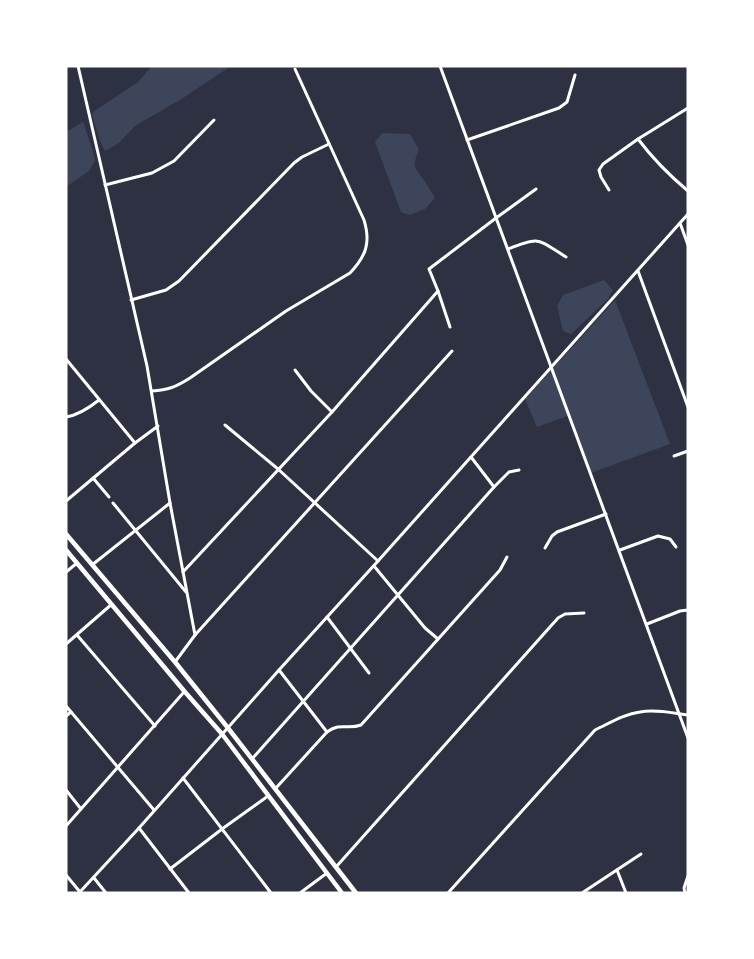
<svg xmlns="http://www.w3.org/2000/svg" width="754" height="959" font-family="Signika,sans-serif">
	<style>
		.green { fill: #3c4559 }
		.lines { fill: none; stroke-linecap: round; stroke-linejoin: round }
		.minor { stroke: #fff; stroke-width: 3 }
		.primary { stroke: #fff; stroke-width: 4.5 }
	</style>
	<rect width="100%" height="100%" fill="#2d3142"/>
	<g class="green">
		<path d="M 152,66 L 231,66 L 183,98 L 135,126 L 119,143 L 105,151 L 100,141 L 92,115 L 93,112 L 138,82 Z"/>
		<path d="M 83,122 L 92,148 L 95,161 L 89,171 L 66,187 L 66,132 Z"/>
		<path d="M 382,133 L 410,134 L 419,150 C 412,166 414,167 424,180 C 428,186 431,192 435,198 L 425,209 L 410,215 L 401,212 L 375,142 Z"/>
		<path d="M 604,280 L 613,290 L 608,299 L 571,334 L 563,331 L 557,306 L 563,295 Z"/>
		<path d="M 615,300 L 670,444 L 591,473 L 570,415 L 537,427 L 525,399 Z"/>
	</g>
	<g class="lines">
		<g class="minor">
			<path d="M 78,66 L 147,366 L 170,503 L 195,635"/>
			<path d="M 440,66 L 688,738"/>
			<path d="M 638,139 C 653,159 669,175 688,191"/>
			<path d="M 467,140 L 559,108 L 567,102 L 575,75"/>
			<path d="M 105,185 L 152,173 L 174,161 L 214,120"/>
			<path d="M 609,190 L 601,177 L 599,170 L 603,164 L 638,139 L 688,108"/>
			<path d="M 680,223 L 688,245"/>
			<path d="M 508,249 C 541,236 537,239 566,257"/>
			<path d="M 638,271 L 688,407"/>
			<path d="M 438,291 L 429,269 L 496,218 L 536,189"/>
			<path d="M 131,300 L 166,290 L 179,281 L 294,163 L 302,157 L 329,144"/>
			<path d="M 66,359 L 135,443"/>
			<path d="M 295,370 L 311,391 L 332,412"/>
			<path d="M 152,391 C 168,390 176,387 190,378 L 286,311 L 350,273 C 366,256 371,243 364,220 L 295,69"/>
			<path d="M 66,417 C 79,415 89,408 99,400"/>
			<path d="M 225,425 L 278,469 L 378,561"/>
			<path d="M 674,456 L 688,451"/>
			<path d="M 471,457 L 494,487"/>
			<path d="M 93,478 L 109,497"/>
			<path d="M 66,501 L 135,443 L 158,426"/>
			<path d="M 113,503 L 186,592"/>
			<path d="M 545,548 L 552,536 L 557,532 L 606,514"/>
			<path d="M 620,550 L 658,536 L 670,539 L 676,547"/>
			<path d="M 92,565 L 170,503"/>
			<path d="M 374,566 L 425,628 L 438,639"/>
			<path d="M 66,572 L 77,563"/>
			<path d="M 183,572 L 332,412 L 438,291 L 450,327"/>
			<path d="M 327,617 L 369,673"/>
			<path d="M 647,624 L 680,611 L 688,610"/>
			<path d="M 77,635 L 155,726"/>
			<path d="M 66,644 L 112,604"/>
			<path d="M 175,662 L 195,635 L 452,351"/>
			<path d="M 279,670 L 327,732"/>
			<path d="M 66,706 L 154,810"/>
			<path d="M 66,716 L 71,712"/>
			<path d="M 252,759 L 494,487 L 509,472 L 519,470"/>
			<path d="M 183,778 L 271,893"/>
			<path d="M 276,788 L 327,732 C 341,722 347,730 361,725 L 500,570 L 507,557"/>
			<path d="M 66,790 L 81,809"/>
			<path d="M 66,826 L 184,692"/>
			<path d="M 139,828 L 189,893"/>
			<path d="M 336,867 L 558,618 L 565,614 L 584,613"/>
			<path d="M 170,869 L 222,829 L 268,796"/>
			<path d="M 617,870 L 626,893"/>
			<path d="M 66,875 L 80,892"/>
			<path d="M 94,878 L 106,893"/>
			<path d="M 79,893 L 139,828 L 279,670 L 378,561 L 688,214"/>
			<path d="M 300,893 L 327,873"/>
			<path d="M 448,893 L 595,730 C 610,723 624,714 640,712 C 655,709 672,713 688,715"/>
			<path d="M 582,893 L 641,854"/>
			<path d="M 685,893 L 684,888 L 688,876"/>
		</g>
		<g class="primary">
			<path d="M 66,534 L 175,662 L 228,728 L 356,893"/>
			<path d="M 66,550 L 185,692 L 222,734 L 342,893"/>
		</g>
	</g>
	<rect width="754" height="959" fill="none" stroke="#ffffff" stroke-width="135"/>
</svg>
